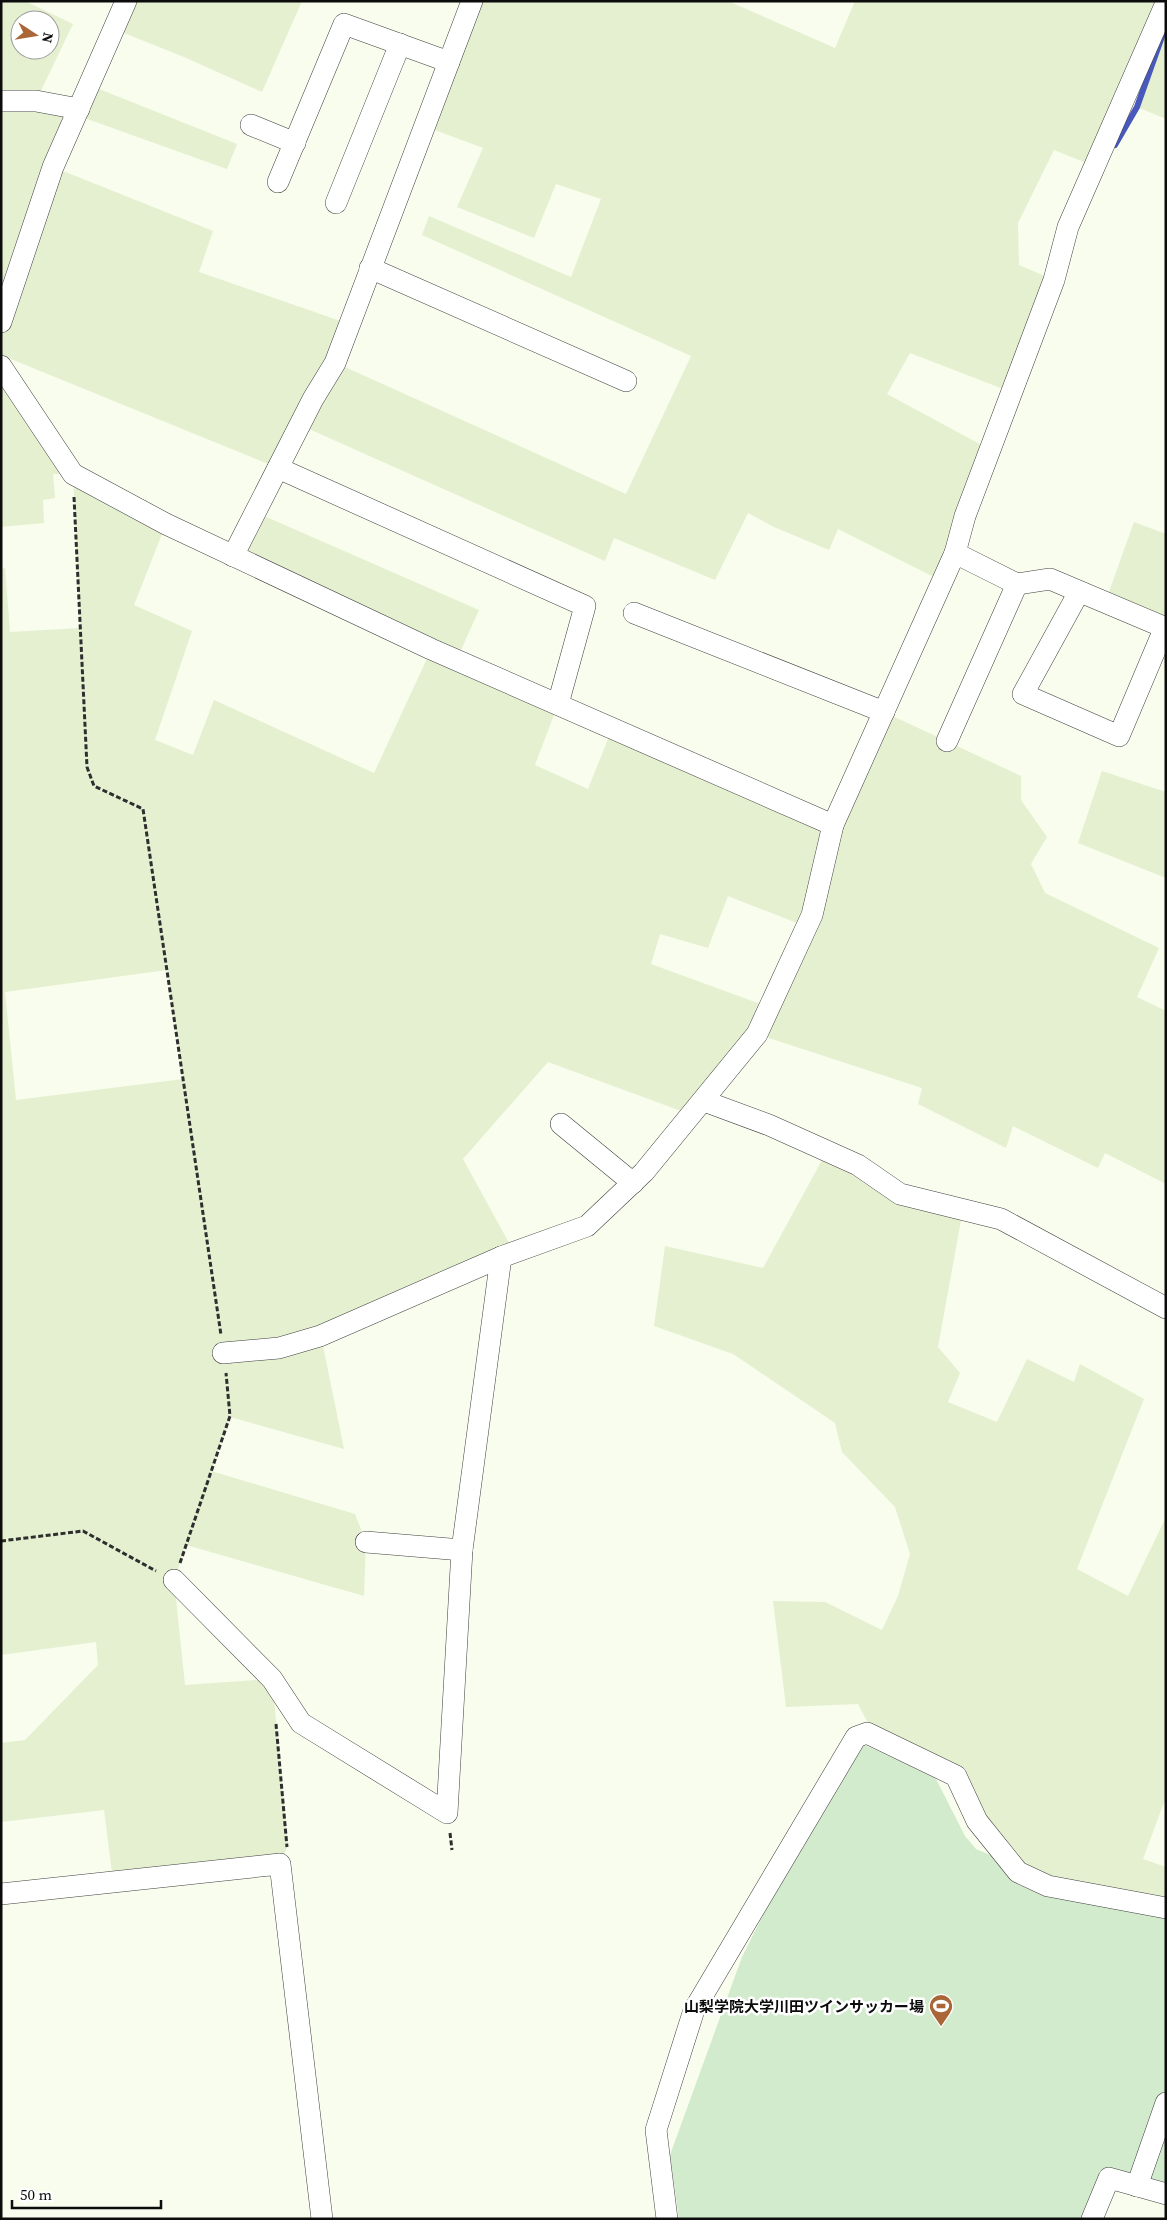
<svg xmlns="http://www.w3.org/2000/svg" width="1167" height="2220" font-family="'Source Serif 4','Noto Sans JP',serif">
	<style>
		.farmland { fill: #e4f0d0; fill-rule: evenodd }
		.pitch { fill: #d2ebcc }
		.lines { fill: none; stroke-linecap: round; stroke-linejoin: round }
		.stream { stroke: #4858bc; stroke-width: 6 }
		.minor-casing { stroke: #3f3f3f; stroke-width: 22 }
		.path { stroke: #2e2e2e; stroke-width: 3; stroke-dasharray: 5 2.5; stroke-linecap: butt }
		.minor { stroke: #fff; stroke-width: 21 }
		.labels { text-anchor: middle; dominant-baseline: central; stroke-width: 5; stroke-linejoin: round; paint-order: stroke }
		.poi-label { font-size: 15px; font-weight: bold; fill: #0c0c0c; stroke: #fff; text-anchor: end }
	</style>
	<rect width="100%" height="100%" fill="#f9fded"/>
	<g class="farmland">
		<path d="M 1,1 L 25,1 L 73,24 L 36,101 L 79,109 L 89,85 L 237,144 L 227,169 L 76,115 L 53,167 L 213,231 L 199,272 L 349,324 L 336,363 L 626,494 L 691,356 L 422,235 L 429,216 L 571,277 L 601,199 L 556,184 L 534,238 L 457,207 L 483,148 L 424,126 L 472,1 L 728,1 L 835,48 L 855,1 L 1166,1 L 1094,166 L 1054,150 L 1018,223 L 1019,265 L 1054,280 L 1011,392 L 910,353 L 887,394 L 989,449 L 942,581 L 838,529 L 829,550 L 774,527 L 748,513 L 715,580 L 614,538 L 605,561 L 300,425 L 278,468 L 1,355 ZM 20,20 L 50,20 L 50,50 L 20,50 Z"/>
		<path d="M 126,1 L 302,1 L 262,92 L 184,57 L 114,29 Z"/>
		<path d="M 1166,26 L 1166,119 L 1137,107 L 1154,64 Z"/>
		<path d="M 1,366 L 73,473 L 166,524 L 134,605 L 192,631 L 155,740 L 193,755 L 214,700 L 374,773 L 431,650 L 233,556 L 255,512 L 479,610 L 456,661 L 558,704 L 535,765 L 588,789 L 612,729 L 833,825 L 884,712 L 1021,776 L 1021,800 L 1047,837 L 1031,864 L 1045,893 L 1159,948 L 1137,997 L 1166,1011 L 1166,1184 L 1105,1153 L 1098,1168 L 1013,1126 L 1006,1148 L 918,1104 L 922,1088 L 757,1034 L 692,1115 L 548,1062 L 463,1159 L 514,1252 L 321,1336 L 344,1449 L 230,1417 L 211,1471 L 355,1514 L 366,1542 L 364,1596 L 186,1545 L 174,1580 L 185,1685 L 272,1679 L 288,1845 L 280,1864 L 113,1881 L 104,1810 L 1,1822 L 1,1743 L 25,1740 L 98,1665 L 96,1642 L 1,1655 L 1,569 L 5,568 L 10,632 L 80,628 L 73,474 L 53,474 L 55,498 L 43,500 L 44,523 L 1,527 ZM 728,896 L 807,927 L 769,1007 L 651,964 L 660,934 L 708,948 ZM 167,970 L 183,1079 L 16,1100 L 5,992 Z"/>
		<path d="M 1134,522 L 1166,534 L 1166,628 L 1105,603 Z"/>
		<path d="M 1102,771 L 1166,792 L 1166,878 L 1078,843 Z"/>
		<path d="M 827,1151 L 963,1209 L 938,1347 L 960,1373 L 948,1402 L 997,1422 L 1027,1359 L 1074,1382 L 1080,1364 L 1144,1399 L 1077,1569 L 1128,1596 L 1166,1517 L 1166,1797 L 1143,1859 L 1166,1867 L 1166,1899 L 1024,1871 L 981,1809 L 868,1723 L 858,1704 L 786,1707 L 773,1601 L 825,1602 L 882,1630 L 898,1596 L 910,1554 L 895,1507 L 842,1452 L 835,1423 L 733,1354 L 654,1326 L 665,1246 L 763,1268 Z"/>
	</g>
	<path class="pitch" d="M 858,1742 L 935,1777 L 965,1836 L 976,1849 L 1000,1859 L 1015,1880 L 1166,1913 L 1166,2191 L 1105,2169 L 1083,2219 L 679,2219 L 670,2155 L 742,1957 L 779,1883 Z"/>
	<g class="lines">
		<path class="stream" d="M 1115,145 L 1137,107 L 1164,31"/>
		<g class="minor-casing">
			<g id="minor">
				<path d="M 1,101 L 36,101 L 79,109"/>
				<path d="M 251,125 L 295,143"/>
				<path d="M 278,182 L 344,24 L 449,62"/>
				<path d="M 336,203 L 400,44"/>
				<path d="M 370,268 L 626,381"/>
				<path d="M 1,322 L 53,167 L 126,1"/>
				<path d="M 1,366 L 73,474 L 166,524 L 431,649 L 833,825"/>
				<path d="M 278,468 L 585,606 L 558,704"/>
				<path d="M 955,553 L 1017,584 L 1050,579 L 1166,628"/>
				<path d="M 233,556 L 313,399 L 335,363 L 472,1"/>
				<path d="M 1079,592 L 1023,694 L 1119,736 L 1165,627"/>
				<path d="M 634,613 L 884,712"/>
				<path d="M 947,741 L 1017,584"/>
				<path d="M 704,1101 L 769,1125 L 858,1165 L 900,1194 L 1001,1219 L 1166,1308"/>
				<path d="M 561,1124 L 633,1183"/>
				<path d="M 223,1353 L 279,1348 L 320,1336 L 501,1257 L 587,1226 L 644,1172 L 757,1034 L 812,915 L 833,825 L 955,553 L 965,516 L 1054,280 L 1068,227 L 1166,3"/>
				<path d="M 366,1542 L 462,1550"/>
				<path d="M 174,1580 L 272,1679 L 301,1723 L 447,1813 L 462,1550 L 501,1257"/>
				<path d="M 1,1894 L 280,1864 L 322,2219"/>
				<path d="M 1137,2186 L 1166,2103"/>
				<path d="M 667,2219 L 656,2130 L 694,2010 L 856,1737 L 867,1733 L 956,1776 L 977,1821 L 1018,1872 L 1048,1886 L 1166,1908"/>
				<path d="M 1092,2219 L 1109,2178 L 1166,2194"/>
			</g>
		</g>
		<g class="path">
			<path d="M 74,497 L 87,767 L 94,786 L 143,809 L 221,1335"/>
			<path d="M 1,1541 L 83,1531 L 156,1571"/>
			<path d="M 180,1563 L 230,1416 L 226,1373"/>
			<path d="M 276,1724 L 287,1847"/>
			<path d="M 450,1833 L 452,1850"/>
		</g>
		<use href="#minor" class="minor"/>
	</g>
	<defs>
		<g id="stadium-pin" transform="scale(1.25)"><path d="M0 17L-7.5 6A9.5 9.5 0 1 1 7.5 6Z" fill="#aa6636" stroke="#fff"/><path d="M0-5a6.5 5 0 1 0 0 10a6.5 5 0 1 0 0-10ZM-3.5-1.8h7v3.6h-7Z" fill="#fff"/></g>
	</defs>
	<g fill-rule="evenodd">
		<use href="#stadium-pin" x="941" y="2006"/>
	</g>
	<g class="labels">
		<g class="poi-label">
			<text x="924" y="2006">山梨学院大学川田ツインサッカー場</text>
		</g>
	</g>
	<rect width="1167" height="2220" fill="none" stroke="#0c0c0c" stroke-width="5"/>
	<g transform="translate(35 35) rotate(102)"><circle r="24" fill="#ffffff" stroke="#9e9e9e"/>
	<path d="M0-4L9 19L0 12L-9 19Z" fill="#aa6636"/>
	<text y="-8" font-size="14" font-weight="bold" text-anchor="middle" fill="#0c0c0c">N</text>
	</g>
	<path d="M12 2200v8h149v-8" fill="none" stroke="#0c0c0c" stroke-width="2.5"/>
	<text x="20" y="2200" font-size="15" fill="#0c0c0c" stroke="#ffffff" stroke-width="4" paint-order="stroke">50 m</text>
</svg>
